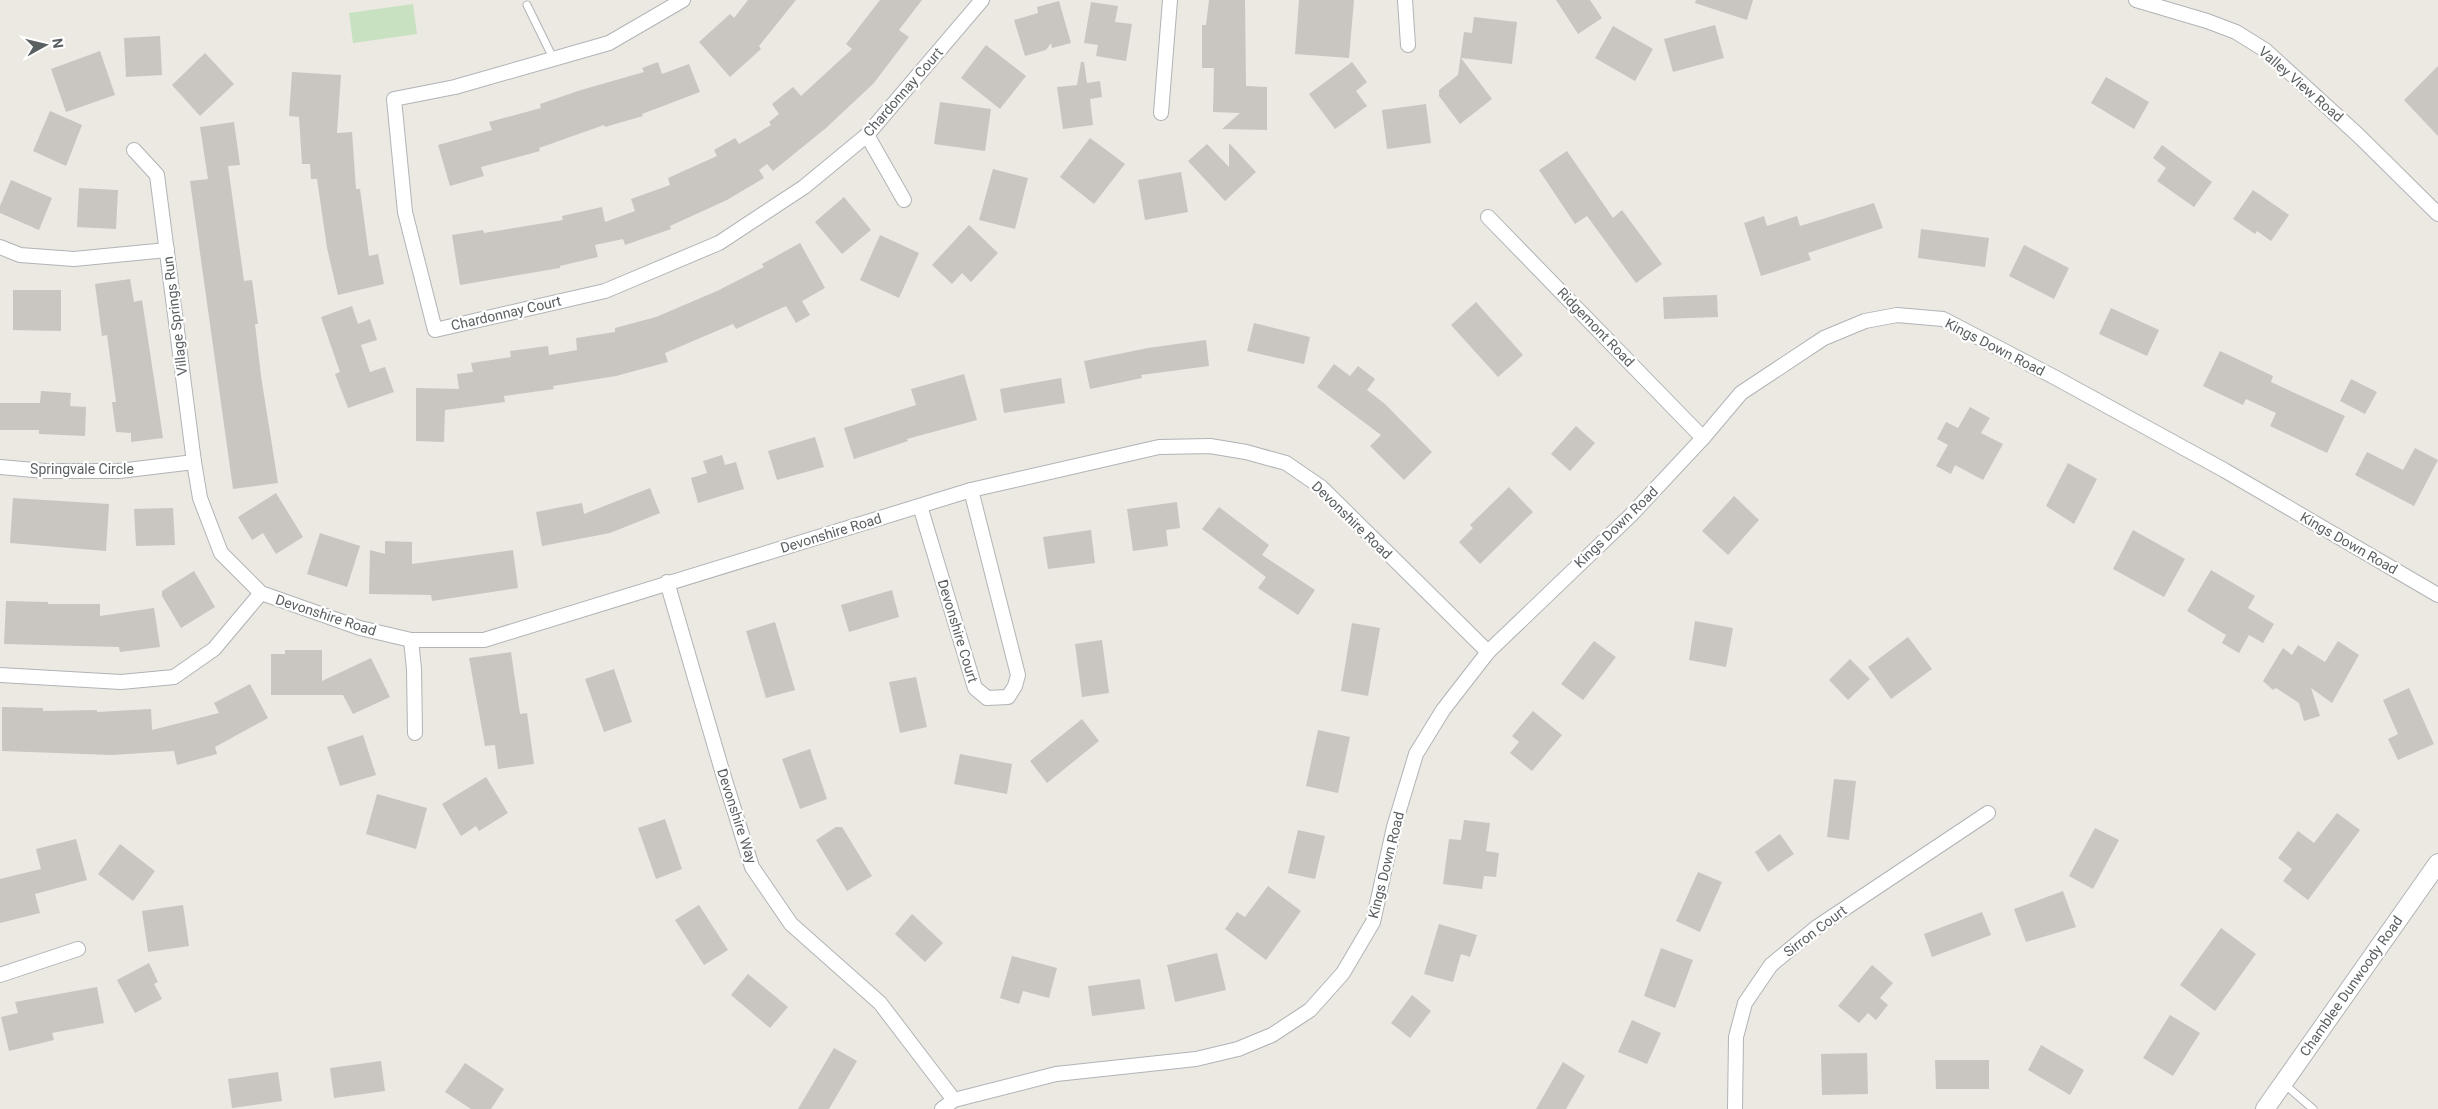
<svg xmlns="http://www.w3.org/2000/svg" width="2438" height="1109" font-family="Roboto,sans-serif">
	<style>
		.green { fill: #c7e1c1 }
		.building { fill: #c9c5c1 }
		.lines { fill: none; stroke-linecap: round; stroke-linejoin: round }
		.service-casing { stroke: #b0b4b6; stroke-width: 9 }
		.minor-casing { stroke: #b0b4b6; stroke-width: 16 }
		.tertiary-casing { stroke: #b0b4b6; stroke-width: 20 }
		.service { stroke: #fff; stroke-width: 7 }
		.minor { stroke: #fff; stroke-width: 14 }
		.tertiary { stroke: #fff; stroke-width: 18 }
		.labels { text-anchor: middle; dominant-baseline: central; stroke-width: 4.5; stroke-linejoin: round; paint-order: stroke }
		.street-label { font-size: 14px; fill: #5a5f61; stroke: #fff }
	</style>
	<rect width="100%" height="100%" fill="#ece8e2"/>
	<path class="green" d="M 413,4 L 417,34 L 353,43 L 349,13 Z"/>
	<g class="building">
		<path d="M 748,0 L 796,0 L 759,46 L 761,49 L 730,77 L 699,42 L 730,14 L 734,18 Z"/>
		<path d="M 880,0 L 922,0 L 899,30 L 909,37 L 873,84 L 826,128 L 773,171 L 767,164 L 759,170 L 764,178 L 727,200 L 670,226 L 671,229 L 625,245 L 623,239 L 595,245 L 598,257 L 560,266 L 560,268 L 460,285 L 452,235 L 483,230 L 484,233 L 563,220 L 562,216 L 602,207 L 605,222 L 635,211 L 631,199 L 670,185 L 668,178 L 717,156 L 714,150 L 735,138 L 739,144 L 771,125 L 769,122 L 779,114 L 772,104 L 793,87 L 801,96 L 852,49 L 846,44 Z"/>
		<path d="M 1209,0 L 1245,0 L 1246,86 L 1267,87 L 1267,130 L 1222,129 L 1240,113 L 1213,112 L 1214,68 L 1202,68 L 1202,25 L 1206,25 Z"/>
		<path d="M 1299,0 L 1354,0 L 1349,58 L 1295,54 Z"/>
		<path d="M 1556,0 L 1590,0 L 1602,18 L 1578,34 Z"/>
		<path d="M 1696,0 L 1753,0 L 1747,20 L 1695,3 Z"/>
		<path d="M 1059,1 L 1071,43 L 1052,48 L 1051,43 L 1046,50 L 1025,56 L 1014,20 L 1038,13 L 1037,7 Z"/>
		<path d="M 1091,2 L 1118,6 L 1115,22 L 1132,24 L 1126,61 L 1096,56 L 1098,45 L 1084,43 Z"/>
		<path d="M 1474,17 L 1517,22 L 1512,64 L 1461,58 L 1492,99 L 1460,124 L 1439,96 L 1439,90 L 1458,75 L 1464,32 L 1472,33 Z"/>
		<path d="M 1715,25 L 1724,58 L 1673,72 L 1664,39 Z"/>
		<path d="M 1613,26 L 1653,49 L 1635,81 L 1595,58 Z"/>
		<path d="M 160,36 L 162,75 L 126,77 L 124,38 Z"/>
		<path d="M 986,45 L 1026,76 L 1000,109 L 961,78 Z"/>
		<path d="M 100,51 L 115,95 L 66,112 L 51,69 Z"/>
		<path d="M 205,53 L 234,84 L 200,116 L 172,85 Z"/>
		<path d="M 658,62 L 662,74 L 689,64 L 700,92 L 642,114 L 643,116 L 605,127 L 604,125 L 539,148 L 540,151 L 481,167 L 484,176 L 450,186 L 438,145 L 492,130 L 489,122 L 541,108 L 540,104 L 581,90 L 644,72 L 642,68 Z"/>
		<path d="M 1081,62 L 1084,62 L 1087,83 L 1100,81 L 1102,97 L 1090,99 L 1093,125 L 1063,129 L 1057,87 L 1077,85 Z"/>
		<path d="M 1352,62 L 1367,82 L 1356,91 L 1367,106 L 1335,129 L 1309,94 Z"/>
		<path d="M 2438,66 L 2438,136 L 2404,100 Z"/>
		<path d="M 292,72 L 341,75 L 337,133 L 352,132 L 356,189 L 360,189 L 369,256 L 378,254 L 384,284 L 338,295 L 327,248 L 317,179 L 311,179 L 310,164 L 302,164 L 299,117 L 289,116 Z"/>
		<path d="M 2106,77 L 2149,102 L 2134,129 L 2091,103 Z"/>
		<path d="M 940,102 L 991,109 L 985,151 L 934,144 Z"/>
		<path d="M 1426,104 L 1431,143 L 1387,149 L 1382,110 Z"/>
		<path d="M 50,111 L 82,125 L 66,166 L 33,151 Z"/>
		<path d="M 234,122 L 240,165 L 228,166 L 244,281 L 252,280 L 258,324 L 255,324 L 261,376 L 278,483 L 233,489 L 190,181 L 208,179 L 200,127 Z"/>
		<path d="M 1090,138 L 1125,164 L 1094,204 L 1060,177 Z"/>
		<path d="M 1229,143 L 1256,172 L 1225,201 L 1188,161 L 1207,144 L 1229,167 Z"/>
		<path d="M 2162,145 L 2212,182 L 2194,207 L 2157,181 L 2166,168 L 2153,158 Z"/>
		<path d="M 1567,151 L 1613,218 L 1622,210 L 1662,264 L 1636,283 L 1587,216 L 1575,224 L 1539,170 Z"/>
		<path d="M 993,169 L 1028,178 L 1015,229 L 979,220 Z"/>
		<path d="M 1181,172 L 1188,212 L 1145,220 L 1138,180 Z"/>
		<path d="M 11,180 L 52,198 L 39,230 L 0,213 L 0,206 Z"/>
		<path d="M 79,188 L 118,190 L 116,229 L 77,227 Z"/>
		<path d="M 2253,190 L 2289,215 L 2271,241 L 2257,231 L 2255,234 L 2233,219 Z"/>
		<path d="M 844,197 L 871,230 L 842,254 L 815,222 Z"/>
		<path d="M 1874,203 L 1883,228 L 1808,253 L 1811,260 L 1761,276 L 1744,223 L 1764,216 L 1767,226 L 1797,216 L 1800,226 Z"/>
		<path d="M 969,225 L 998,253 L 971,282 L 962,273 L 952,284 L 932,265 Z"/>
		<path d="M 1921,229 L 1989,238 L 1985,267 L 1918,258 Z"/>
		<path d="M 880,235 L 919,253 L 899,298 L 860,280 Z"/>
		<path d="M 800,243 L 825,288 L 802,301 L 810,315 L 796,323 L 786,306 L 736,329 L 733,324 L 665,353 L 668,362 L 616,376 L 553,386 L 554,389 L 504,396 L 505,402 L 445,410 L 444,442 L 416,441 L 416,388 L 459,389 L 457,374 L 473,372 L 471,363 L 511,357 L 510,351 L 548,346 L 549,355 L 577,350 L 576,338 L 615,332 L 615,328 L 656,317 L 717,291 L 764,267 L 762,264 Z"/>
		<path d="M 2024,245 L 2069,268 L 2054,299 L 2009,276 Z"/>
		<path d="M 130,279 L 134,302 L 142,300 L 163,438 L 131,442 L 131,433 L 116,432 L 112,402 L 116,402 L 107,335 L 102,336 L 95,284 Z"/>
		<path d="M 13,290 L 61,290 L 61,331 L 13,330 Z"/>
		<path d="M 1717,295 L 1718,317 L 1664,319 L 1663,297 Z"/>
		<path d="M 1476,302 L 1523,355 L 1498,377 L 1451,325 Z"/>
		<path d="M 352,306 L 358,324 L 370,319 L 377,340 L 361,345 L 370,372 L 385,367 L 394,392 L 348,408 L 335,374 L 340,372 L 321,317 Z"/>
		<path d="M 2111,308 L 2159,330 L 2147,356 L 2099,334 Z"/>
		<path d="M 1254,323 L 1310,337 L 1304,364 L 1247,351 Z"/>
		<path d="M 1206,340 L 1209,366 L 1141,375 L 1142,378 L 1090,389 L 1084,361 L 1148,348 Z"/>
		<path d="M 2220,351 L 2273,376 L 2271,382 L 2345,416 L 2327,453 L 2270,426 L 2276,413 L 2246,399 L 2243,405 L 2203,386 Z"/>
		<path d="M 1334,364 L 1350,376 L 1358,366 L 1375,379 L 1367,390 L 1385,404 L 1432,452 L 1404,480 L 1370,446 L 1381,435 L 1317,387 Z"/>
		<path d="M 964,374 L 977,420 L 907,439 L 908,441 L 854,459 L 844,428 L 916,405 L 911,389 Z"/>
		<path d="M 1061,378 L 1065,403 L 1004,413 L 1000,389 Z"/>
		<path d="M 2351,379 L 2377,392 L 2365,414 L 2340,401 Z"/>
		<path d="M 41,391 L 71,393 L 70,406 L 86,407 L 85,436 L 39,434 L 39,430 L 0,430 L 0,403 L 40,403 Z"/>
		<path d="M 1970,407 L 1990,418 L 1981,433 L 2003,444 L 1983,480 L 1955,465 L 1951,474 L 1936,466 L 1948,445 L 1937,439 L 1946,422 L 1958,428 Z"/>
		<path d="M 1576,426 L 1595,443 L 1570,471 L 1551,454 Z"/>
		<path d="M 815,437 L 824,467 L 777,480 L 768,451 Z"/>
		<path d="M 2415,448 L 2438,460 L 2414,506 L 2355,475 L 2367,452 L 2403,470 Z"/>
		<path d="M 722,455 L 725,465 L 736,462 L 744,489 L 698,503 L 691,478 L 707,473 L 703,461 Z"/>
		<path d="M 2068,463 L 2097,479 L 2074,524 L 2046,506 Z"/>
		<path d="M 1509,487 L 1533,512 L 1480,564 L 1459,542 L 1473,528 L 1470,525 Z"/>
		<path d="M 650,488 L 660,513 L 610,533 L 542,546 L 536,512 L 582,503 L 584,514 Z"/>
		<path d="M 276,493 L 303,537 L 276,554 L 263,533 L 252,540 L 238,517 Z"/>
		<path d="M 1734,496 L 1759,520 L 1728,555 L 1702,531 Z"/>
		<path d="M 13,498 L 109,504 L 106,551 L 10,543 Z"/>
		<path d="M 1177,502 L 1180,528 L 1166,530 L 1168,546 L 1133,551 L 1127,509 Z"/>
		<path d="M 1219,507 L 1269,545 L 1262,555 L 1315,590 L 1298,615 L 1258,588 L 1266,577 L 1202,529 Z"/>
		<path d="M 173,508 L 175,545 L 136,546 L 134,509 Z"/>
		<path d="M 1091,530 L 1095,563 L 1048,569 L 1043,537 Z"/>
		<path d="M 2133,530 L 2185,559 L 2164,597 L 2113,569 Z"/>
		<path d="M 320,533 L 360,546 L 347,587 L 307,574 Z"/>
		<path d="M 385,541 L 412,542 L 412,564 L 513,550 L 518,588 L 432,601 L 431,595 L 369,594 L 370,550 L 385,554 Z"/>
		<path d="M 2211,570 L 2255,596 L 2248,608 L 2274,624 L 2263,643 L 2249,635 L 2239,653 L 2222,643 L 2226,635 L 2187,611 Z"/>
		<path d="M 194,571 L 215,607 L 181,628 L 162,596 L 162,591 Z"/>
		<path d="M 892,590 L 899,617 L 849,632 L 841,605 Z"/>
		<path d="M 6,601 L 48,602 L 48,604 L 100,604 L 100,616 L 154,608 L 160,647 L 120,652 L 119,647 L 4,644 Z"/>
		<path d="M 1695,621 L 1733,628 L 1726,667 L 1689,660 Z"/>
		<path d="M 775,622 L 795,690 L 766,698 L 746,631 Z"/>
		<path d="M 1352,623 L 1380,628 L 1368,696 L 1341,691 Z"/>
		<path d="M 1908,637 L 1932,669 L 1891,699 L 1868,667 Z"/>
		<path d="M 1102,640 L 1109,693 L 1082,697 L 1075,644 Z"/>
		<path d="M 1594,641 L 1616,657 L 1583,700 L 1561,684 Z"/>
		<path d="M 2338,641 L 2359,655 L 2332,703 L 2311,688 L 2320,716 L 2304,721 L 2299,703 L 2276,688 L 2273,690 L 2263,681 L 2283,648 L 2292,655 L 2298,645 L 2325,662 Z"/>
		<path d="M 285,650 L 322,650 L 322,681 L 371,658 L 390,697 L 353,714 L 343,695 L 271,695 L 271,654 L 285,654 Z"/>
		<path d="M 511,652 L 520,714 L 527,713 L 534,764 L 498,769 L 495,745 L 485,746 L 469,658 Z"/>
		<path d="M 1850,659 L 1870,679 L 1848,700 L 1829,680 Z"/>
		<path d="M 614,669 L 632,722 L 604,732 L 585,679 Z"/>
		<path d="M 916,677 L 927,727 L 900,733 L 889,682 Z"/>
		<path d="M 250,684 L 268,718 L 215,747 L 217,754 L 177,765 L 174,751 L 112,755 L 2,751 L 2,707 L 43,708 L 43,711 L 97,710 L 97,712 L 151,709 L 152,730 L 219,713 L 214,703 Z"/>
		<path d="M 2409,688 L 2434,744 L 2398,760 L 2388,739 L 2398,734 L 2383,700 Z"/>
		<path d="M 1533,711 L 1562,735 L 1532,771 L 1510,753 L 1519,742 L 1512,736 Z"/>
		<path d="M 1082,719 L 1099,741 L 1047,783 L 1030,761 Z"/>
		<path d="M 1318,730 L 1350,737 L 1338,793 L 1306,786 Z"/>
		<path d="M 363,735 L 376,775 L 340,786 L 327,747 Z"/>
		<path d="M 810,749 L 827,799 L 800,809 L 782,759 Z"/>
		<path d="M 960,754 L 1012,764 L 1007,794 L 954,784 Z"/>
		<path d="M 486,777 L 508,813 L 479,831 L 476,826 L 461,836 L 442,804 Z"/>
		<path d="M 1834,779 L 1856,781 L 1849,840 L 1827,837 Z"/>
		<path d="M 377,794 L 427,808 L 416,849 L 366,834 Z"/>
		<path d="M 2337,813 L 2360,830 L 2308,900 L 2283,881 L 2292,869 L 2278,858 L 2298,831 L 2314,843 Z"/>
		<path d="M 665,819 L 682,869 L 656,879 L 638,828 Z"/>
		<path d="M 1464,820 L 1490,823 L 1486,851 L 1499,853 L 1496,877 L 1484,876 L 1482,889 L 1443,884 L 1449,839 L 1461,840 Z"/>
		<path d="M 836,827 L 842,827 L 872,876 L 847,891 L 816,840 Z"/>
		<path d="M 2095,828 L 2119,840 L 2093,889 L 2069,876 Z"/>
		<path d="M 1298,830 L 1325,836 L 1315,879 L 1288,873 Z"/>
		<path d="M 1780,834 L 1794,854 L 1768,872 L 1755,852 Z"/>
		<path d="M 76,839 L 87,880 L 35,894 L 40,913 L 0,923 L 0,879 L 41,869 L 36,849 Z"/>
		<path d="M 120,844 L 155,871 L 133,901 L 98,874 Z"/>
		<path d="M 1698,872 L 1722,882 L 1700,932 L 1676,921 Z"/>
		<path d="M 1268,886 L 1301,911 L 1266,960 L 1225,929 L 1237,912 L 1245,917 Z"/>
		<path d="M 2063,891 L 2076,927 L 2026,942 L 2014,909 Z"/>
		<path d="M 183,905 L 189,946 L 148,952 L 142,911 Z"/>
		<path d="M 699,905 L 728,950 L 704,965 L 675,920 Z"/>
		<path d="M 1982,912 L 1991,935 L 1932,957 L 1924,934 Z"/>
		<path d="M 912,914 L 943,943 L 925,962 L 895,934 Z"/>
		<path d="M 1439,924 L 1477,935 L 1470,957 L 1461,954 L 1453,982 L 1424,974 Z"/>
		<path d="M 2221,928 L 2256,954 L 2215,1011 L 2180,985 Z"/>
		<path d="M 1661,948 L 1693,960 L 1675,1008 L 1644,996 Z"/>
		<path d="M 1217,953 L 1226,990 L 1175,1002 L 1167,965 Z"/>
		<path d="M 1012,956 L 1057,968 L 1049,998 L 1023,991 L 1019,1004 L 1000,998 Z"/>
		<path d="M 149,963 L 158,982 L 154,984 L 162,999 L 135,1013 L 117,980 Z"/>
		<path d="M 1872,965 L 1893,983 L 1880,998 L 1888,1005 L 1876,1020 L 1868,1013 L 1859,1023 L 1838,1006 Z"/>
		<path d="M 748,974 L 788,1007 L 770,1028 L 731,995 Z"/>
		<path d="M 1140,979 L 1145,1009 L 1092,1016 L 1088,986 Z"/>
		<path d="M 97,987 L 104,1023 L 52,1033 L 54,1040 L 9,1051 L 1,1017 L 18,1013 L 15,1002 Z"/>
		<path d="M 1412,995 L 1431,1011 L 1410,1038 L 1391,1023 Z"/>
		<path d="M 2170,1015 L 2200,1033 L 2173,1076 L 2143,1058 Z"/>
		<path d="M 1632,1020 L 1661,1033 L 1647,1064 L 1618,1052 Z"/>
		<path d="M 2041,1045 L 2084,1070 L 2070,1095 L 2028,1070 Z"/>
		<path d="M 834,1048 L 857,1061 L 829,1109 L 798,1109 Z"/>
		<path d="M 1867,1053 L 1868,1094 L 1822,1095 L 1821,1054 Z"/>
		<path d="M 1935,1060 L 1989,1060 L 1989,1089 L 1936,1089 Z"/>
		<path d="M 381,1061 L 385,1091 L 334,1098 L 330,1068 Z"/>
		<path d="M 1563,1062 L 1585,1076 L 1566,1109 L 1536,1109 Z"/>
		<path d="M 465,1063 L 504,1089 L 491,1109 L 471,1109 L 445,1092 Z"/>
		<path d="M 278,1072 L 282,1101 L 232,1108 L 228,1079 Z"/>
	</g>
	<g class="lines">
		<g class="service-casing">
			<g id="service">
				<path d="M 527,5 L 553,58"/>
				<path d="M 2283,1083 L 2313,1109"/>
			</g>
		</g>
		<g class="minor-casing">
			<g id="minor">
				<path d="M 683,0 L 609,43 L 455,87 L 394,99 L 405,212 L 435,330 L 605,291 L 719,243 L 804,187 L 867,135 L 982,0"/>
				<path d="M 1405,0 L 1408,45"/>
				<path d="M 2136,0 L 2207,21 L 2236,32 L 2265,50 L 2358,135 L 2438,214"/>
				<path d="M 1161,113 L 1170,0"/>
				<path d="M 867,135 L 904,200"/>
				<path d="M 134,150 L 157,175 L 194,462 L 200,498 L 221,553 L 261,593 L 360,628 L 411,640 L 484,640 L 971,490 L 1159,447 L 1210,446 L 1246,452 L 1286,463 L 1321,487 L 1488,652"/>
				<path d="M 1488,217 L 1703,438"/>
				<path d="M 0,247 L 20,255 L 74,259 L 167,250"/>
				<path d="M 0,467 L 45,471 L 119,471 L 194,462"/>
				<path d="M 920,506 L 975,688 L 987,698 L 1008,697 L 1015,686 L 1018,675 L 971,490"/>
				<path d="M 667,582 L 723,774 L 752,867 L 791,924 L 880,1003 L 954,1100"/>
				<path d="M 411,640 L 414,669 L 415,733"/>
				<path d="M 0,675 L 121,682 L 174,677 L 214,649 L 261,593"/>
				<path d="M 0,975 L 78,949"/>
				<path d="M 942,1109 L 954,1100 L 1056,1074 L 1196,1059 L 1238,1049 L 1272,1035 L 1310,1010 L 1343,973 L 1373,922 L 1394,827 L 1416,754 L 1443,710 L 1488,652 L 1631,515 L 1703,438 L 1741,393 L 1824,338 L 1865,321 L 1897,315 L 1943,319 L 2056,378 L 2224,470 L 2438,595"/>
				<path d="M 1735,1109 L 1736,1037 L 1745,1003 L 1771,965 L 1817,927 L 1988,813"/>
			</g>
		</g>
		<g class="tertiary-casing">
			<path id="tertiary" d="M 2265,1109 L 2438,863"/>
		</g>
		<use href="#service" class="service"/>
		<use href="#minor" class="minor"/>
		<use href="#tertiary" class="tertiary"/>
	</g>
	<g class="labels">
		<g class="street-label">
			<text transform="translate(2301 84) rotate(41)">Valley View Road</text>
			<text transform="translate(903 92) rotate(-49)">Chardonnay Court</text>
			<text transform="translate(506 313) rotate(-13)">Chardonnay Court</text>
			<text transform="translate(175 316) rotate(-97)">Village Springs Run</text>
			<text transform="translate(1596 327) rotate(46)">Ridgemont Road</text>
			<text transform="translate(1995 347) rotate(27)">Kings Down Road</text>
			<text x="82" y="469">Springvale Circle</text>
			<text transform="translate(1352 520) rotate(44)">Devonshire Road</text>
			<text transform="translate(1616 527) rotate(-44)">Kings Down Road</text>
			<text transform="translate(831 533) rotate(-17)">Devonshire Road</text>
			<text transform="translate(2349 543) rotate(30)">Kings Down Road</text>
			<text transform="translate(326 615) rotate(18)">Devonshire Road</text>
			<text transform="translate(958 631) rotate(73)">Devonshire Court</text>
			<text transform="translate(737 816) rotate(72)">Devonshire Way</text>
			<text transform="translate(1386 865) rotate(-76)">Kings Down Road</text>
			<text transform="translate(1815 931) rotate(-37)">Sirron Court</text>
			<text transform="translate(2351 986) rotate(-55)">Chamblee Dunwoody Road</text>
		</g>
	</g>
	<g transform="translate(45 45) rotate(82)" stroke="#ffffff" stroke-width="4" paint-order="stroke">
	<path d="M0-4L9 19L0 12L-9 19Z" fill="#5a5f61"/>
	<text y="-8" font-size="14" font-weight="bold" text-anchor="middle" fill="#5a5f61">N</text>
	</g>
</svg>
